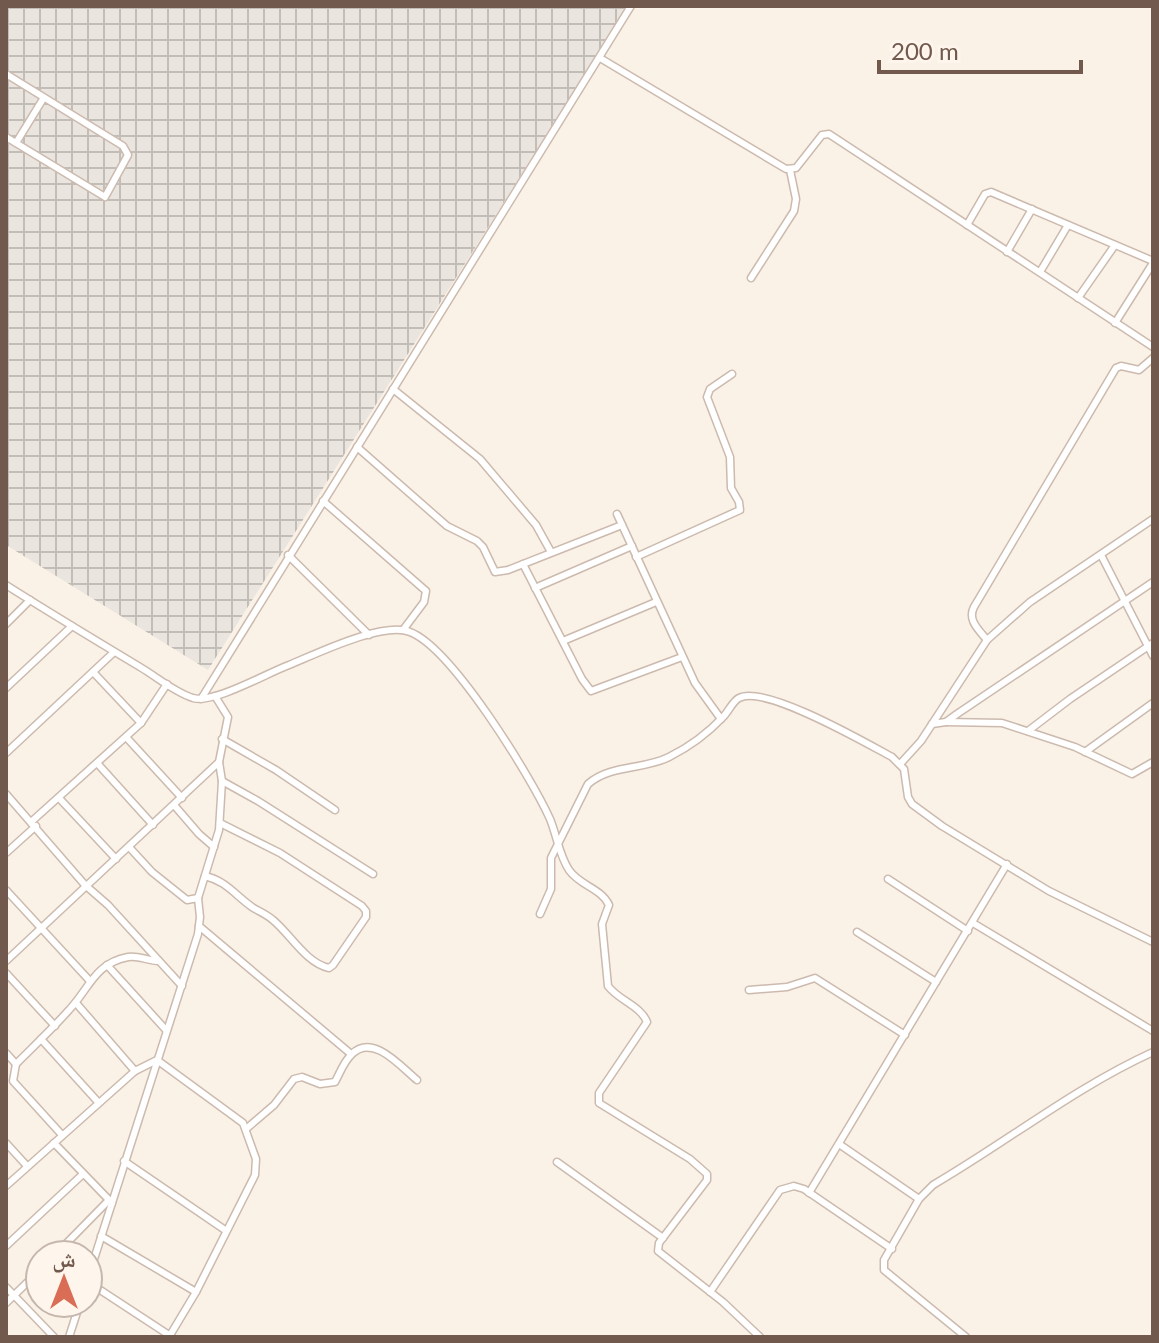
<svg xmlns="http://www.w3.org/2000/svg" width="1159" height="1343" font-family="Lato,'Noto Naskh Arabic',sans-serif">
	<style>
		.industrial { fill: url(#industrial-grid) }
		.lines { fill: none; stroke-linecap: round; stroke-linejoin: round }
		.minor-casing { stroke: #ccbaae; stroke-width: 9 }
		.minor { stroke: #fff; stroke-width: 6 }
	</style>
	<defs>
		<pattern id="industrial-grid" width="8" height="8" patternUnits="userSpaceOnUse" patternTransform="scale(2)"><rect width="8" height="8" fill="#ebe5e0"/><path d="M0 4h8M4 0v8" fill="none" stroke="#c3bdb8"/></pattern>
	</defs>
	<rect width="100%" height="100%" fill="#fbf2e7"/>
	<path class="industrial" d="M 6,6 L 628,6 L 208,670 L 6,545 Z"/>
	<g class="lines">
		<g class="minor-casing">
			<g id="minor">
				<path d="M 600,58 L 786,169 L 796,168 L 822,135 L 829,134 L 1153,347"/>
				<path d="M 6,74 L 123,146 L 128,155 L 105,197 L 6,137"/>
				<path d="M 16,143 L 43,99"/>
				<path d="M 967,225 L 985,194 L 991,192 L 1153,261"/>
				<path d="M 1007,252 L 1032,209"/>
				<path d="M 1040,272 L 1068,225"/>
				<path d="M 751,278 L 794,211 L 796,199 L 790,170"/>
				<path d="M 1078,298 L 1115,245"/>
				<path d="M 1115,323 L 1153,263"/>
				<path d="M 393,389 L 480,459 L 536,525 L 551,552"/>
				<path d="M 357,447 L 447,526 L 477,541 L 483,547 L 495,572 L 508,570 L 622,525"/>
				<path d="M 323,501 L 426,591 L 424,602 L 403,630"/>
				<path d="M 617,514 L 695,683 L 721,719"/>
				<path d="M 288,555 L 369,635"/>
				<path d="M 1101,555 L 1153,656"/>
				<path d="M 636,557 L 740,510 L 739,502 L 731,488 L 730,457 L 707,397 L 710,389 L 732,374"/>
				<path d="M 523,564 L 582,679 L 591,691 L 682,657"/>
				<path d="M 6,585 C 50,613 95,640 140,667 C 157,677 174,692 193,698 C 214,704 267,673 289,665 C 316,654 383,621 410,632 C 452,648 531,777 550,819 C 557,836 559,855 569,870 C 580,886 601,888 609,905 L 602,924 L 608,986 C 618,1000 641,1006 647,1022 L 599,1093 L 599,1103 L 690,1159 L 707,1174 L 707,1180 L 659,1243 L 658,1251 L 723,1302 L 760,1337"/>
				<path d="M 535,588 L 632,546"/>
				<path d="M 6,624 L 30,600"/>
				<path d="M 987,640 C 979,630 967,620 974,607 L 1116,368 L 1121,366 L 1139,370 L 1153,358"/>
				<path d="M 563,641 L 656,602"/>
				<path d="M 93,672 L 141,723"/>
				<path d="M 6,688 L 72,626"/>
				<path d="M 201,699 L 631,6"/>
				<path d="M 946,722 L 1002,723 L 1075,747 L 1132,774 L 1153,762"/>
				<path d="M 932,724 L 946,722 L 957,714 L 1153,582"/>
				<path d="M 1028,731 L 1070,699 L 1153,643"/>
				<path d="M 126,737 L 182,798"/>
				<path d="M 222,739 L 276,770 L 335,810"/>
				<path d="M 1085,752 L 1153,703"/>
				<path d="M 6,753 L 113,653"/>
				<path d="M 97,763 L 153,825"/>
				<path d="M 901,763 L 921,741 L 987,640 L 1030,602 L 1153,519"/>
				<path d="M 222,781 L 258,801 L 373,874"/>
				<path d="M 6,794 L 85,885 L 108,905 L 182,986"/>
				<path d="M 59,798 L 116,859"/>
				<path d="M 174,805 L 199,834 L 214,847"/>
				<path d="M 31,822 L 141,723 L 167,684"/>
				<path d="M 129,847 L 152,872 L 187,900 L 198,898"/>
				<path d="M 6,853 L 36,826"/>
				<path d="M 205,876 C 226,881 235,895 252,907 C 258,911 266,914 273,920 C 291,935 306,963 329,968 L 333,965 L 366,917 L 366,911 L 362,906 L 280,853 L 220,823"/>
				<path d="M 888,879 L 968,931"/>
				<path d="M 6,890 L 89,980"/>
				<path d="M 540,914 L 551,889 L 551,858 L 588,784 C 611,764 644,770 669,757 C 689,747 708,733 723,717 C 729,711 732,702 739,698 C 764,684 866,743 892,757 L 904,769 L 908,797 L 912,804 L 942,826 L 1049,891 L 1153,942"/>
				<path d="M 973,923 L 1153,1031"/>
				<path d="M 199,926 L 351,1054"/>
				<path d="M 857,932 L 936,982"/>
				<path d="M 6,961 L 219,762"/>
				<path d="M 107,965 L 166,1030"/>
				<path d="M 6,973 L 55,1026"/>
				<path d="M 749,990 L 787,987 L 815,978 L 905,1035"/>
				<path d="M 76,1003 L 135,1071"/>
				<path d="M 41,1039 L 98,1102"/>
				<path d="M 6,1053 L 16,1064 C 34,1046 52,1029 69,1010 C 89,989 95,963 128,957 C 138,955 148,961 159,961"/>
				<path d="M 16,1064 L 13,1081 L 62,1135"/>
				<path d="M 246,1129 L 274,1105 L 294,1079 L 302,1077 L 320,1084 L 335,1082 C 340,1073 344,1061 352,1054 C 373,1033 401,1067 417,1080"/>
				<path d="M 6,1143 L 27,1166"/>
				<path d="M 54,1143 L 112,1203"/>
				<path d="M 839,1144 L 919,1199"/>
				<path d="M 124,1161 L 225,1230"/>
				<path d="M 557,1162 L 663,1238"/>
				<path d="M 6,1186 L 135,1071 L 157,1060 L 243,1123 L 256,1159 L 255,1175 L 196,1292 L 169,1337"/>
				<path d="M 809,1193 L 1007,864"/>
				<path d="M 101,1236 L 196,1292"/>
				<path d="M 6,1246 L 83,1174"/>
				<path d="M 55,1255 L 109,1200"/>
				<path d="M 88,1278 L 198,934 L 200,917 L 198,898 L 219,830 L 222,781 L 219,762 L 228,717 L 215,696"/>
				<path d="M 88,1282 L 172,1337"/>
				<path d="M 6,1287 L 54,1337"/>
				<path d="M 710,1292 L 780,1190 L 794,1186 L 804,1189 L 892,1249"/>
				<path d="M 6,1303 L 40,1270"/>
				<path d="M 69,1337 L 80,1303"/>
				<path d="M 966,1337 L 884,1270 L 884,1260 L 919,1199 L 933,1185 C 1007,1142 1074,1088 1153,1052"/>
			</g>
		</g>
		<use href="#minor" class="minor"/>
	</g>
	<rect width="1159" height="1343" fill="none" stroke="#72594d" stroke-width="16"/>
	<g transform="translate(64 1279)"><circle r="38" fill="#fef6ed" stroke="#c6b7ad" stroke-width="2"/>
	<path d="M0-6L14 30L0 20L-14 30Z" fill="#da6d56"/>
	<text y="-12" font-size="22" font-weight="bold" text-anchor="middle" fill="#72594d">ش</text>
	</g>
	<path d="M879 60v12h202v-12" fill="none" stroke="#72594d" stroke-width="4"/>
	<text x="891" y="60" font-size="24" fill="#72594d" stroke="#fef6ed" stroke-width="6" paint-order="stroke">200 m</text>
</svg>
